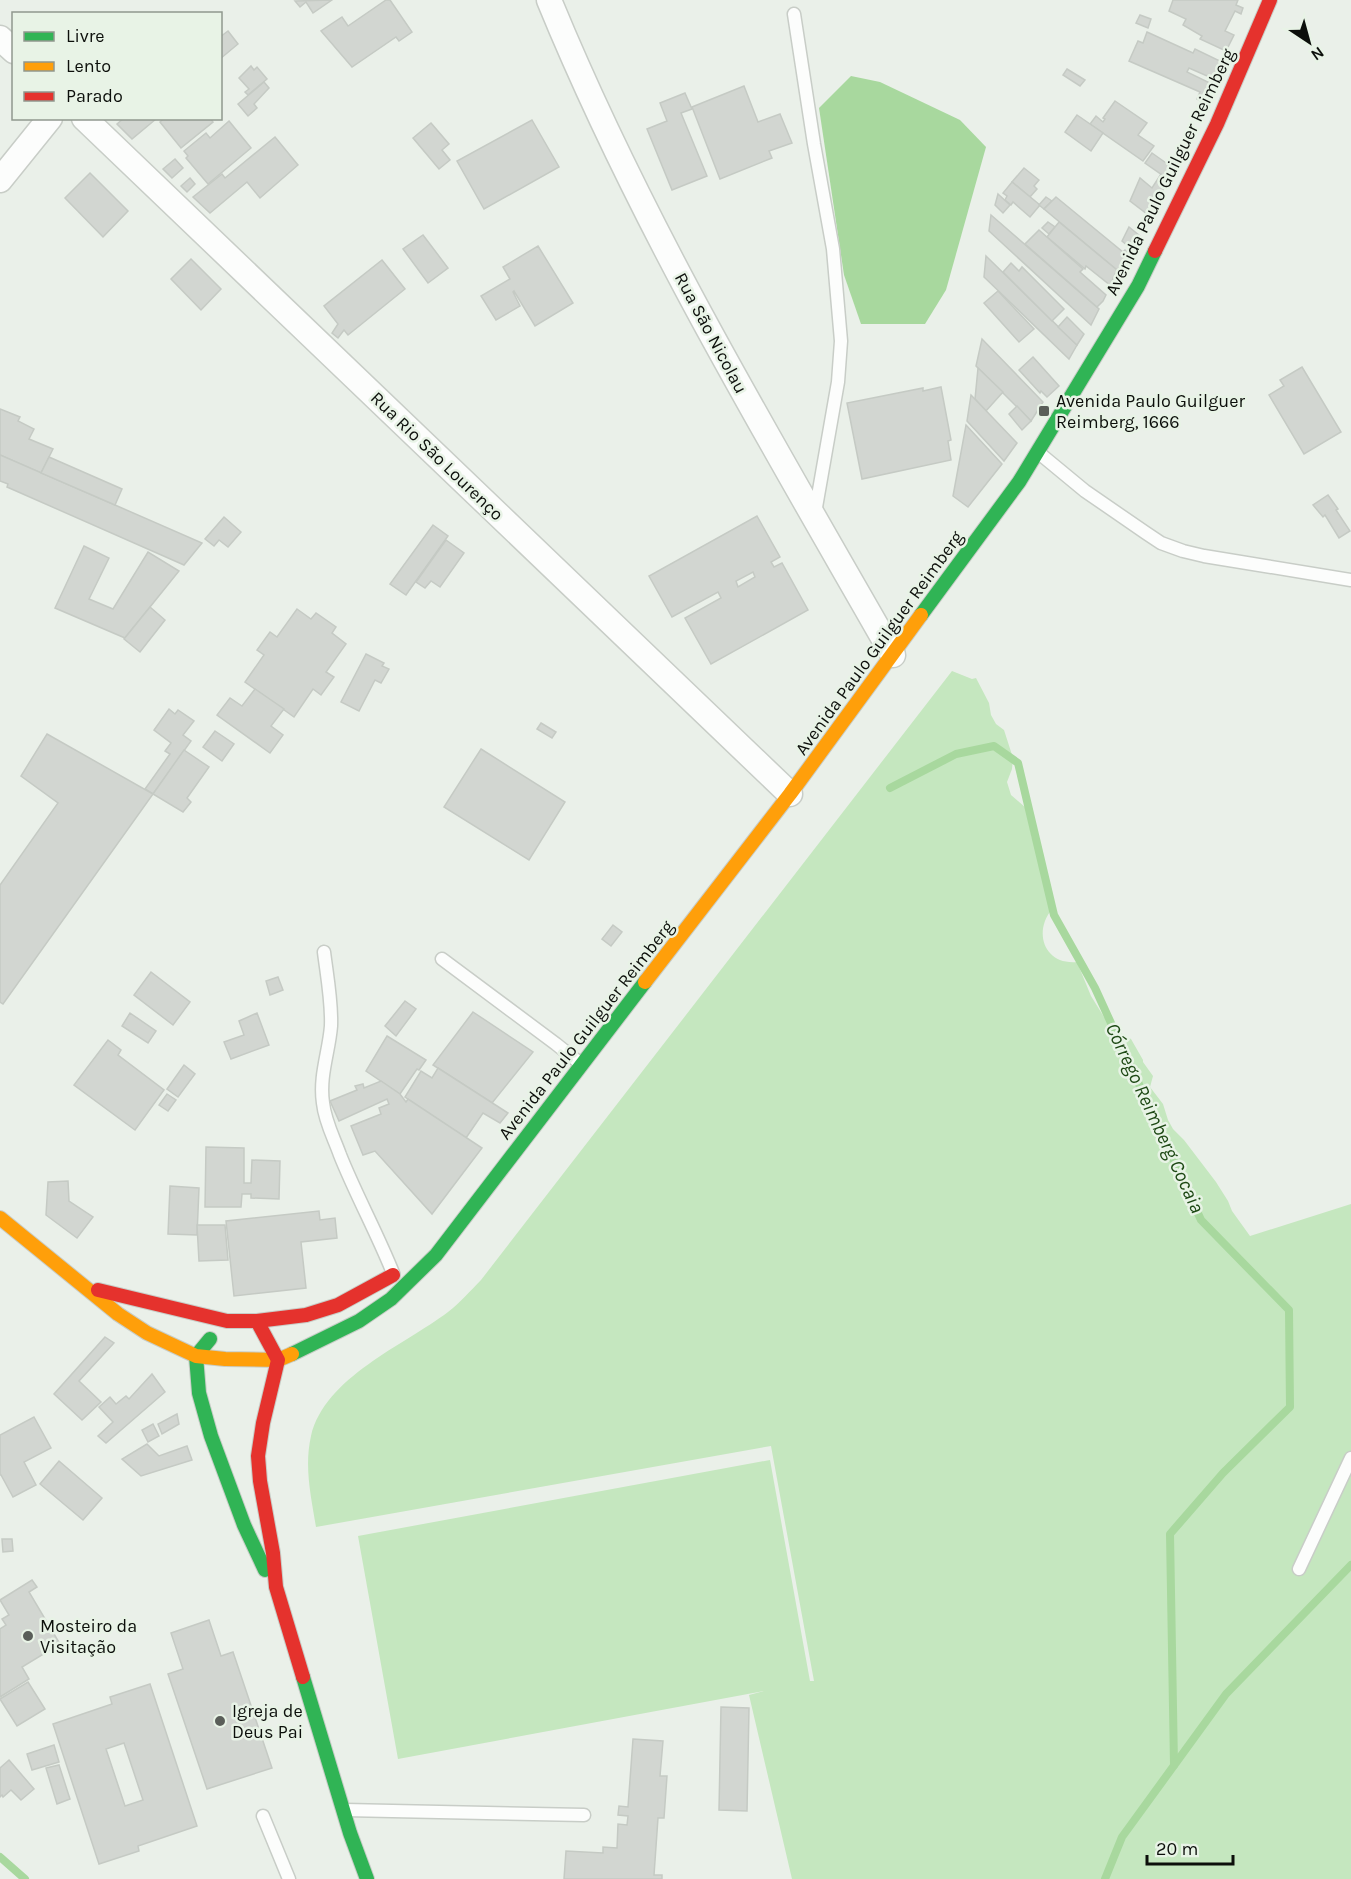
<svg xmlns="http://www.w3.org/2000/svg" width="1351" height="1879" font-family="Karla,sans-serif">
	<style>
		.green { fill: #c5e7bf }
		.water { fill: #a8d89e }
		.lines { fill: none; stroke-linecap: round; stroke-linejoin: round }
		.stream { stroke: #a8d89e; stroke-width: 8 }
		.building { fill: #d2d6d1; stroke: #c5cac4; stroke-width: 1.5; fill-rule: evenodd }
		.lane-casing { stroke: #c8cdc7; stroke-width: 15 }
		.street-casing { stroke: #c8cdc7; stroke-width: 27 }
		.fast-casing { stroke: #c8cdc7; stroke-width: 16 }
		.slow-casing { stroke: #c8cdc7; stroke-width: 16 }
		.jam-casing { stroke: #c8cdc7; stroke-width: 16 }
		.lane { stroke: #fcfdfc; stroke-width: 12 }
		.street { stroke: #fcfdfc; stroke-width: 24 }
		.fast { stroke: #30b455; stroke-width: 14 }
		.slow { stroke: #ff9f0a; stroke-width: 14 }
		.jam { stroke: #e5322d; stroke-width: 14 }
		.poi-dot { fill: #5a5e59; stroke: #e8f3e6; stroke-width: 2 }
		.labels { text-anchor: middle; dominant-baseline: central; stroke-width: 5; stroke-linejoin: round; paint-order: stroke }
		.street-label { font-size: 18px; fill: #0c0f0b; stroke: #e8f3e6 }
		.poi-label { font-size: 18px; fill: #0c0f0b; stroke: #e8f3e6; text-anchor: start }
		.water-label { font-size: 20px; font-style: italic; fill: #1e4915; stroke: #e8f3e6 }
	</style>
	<rect width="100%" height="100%" fill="#eaf0e9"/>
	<path class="green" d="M 952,671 L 972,679 L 976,678 L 989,703 L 991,715 L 996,724 L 1004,730 L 1013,758 L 1012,769 L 1007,782 L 1011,795 L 1026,808 L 1032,838 L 1047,870 L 1045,881 L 1049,898 L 1048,906 L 1052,909 C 1033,932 1044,965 1077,962 L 1091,996 L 1104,1017 L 1114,1029 L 1131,1039 L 1143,1060 L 1143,1062 L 1153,1076 L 1150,1087 L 1163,1104 L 1168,1120 L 1173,1129 L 1184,1140 L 1216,1182 L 1228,1201 L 1232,1211 L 1250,1236 L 1351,1204 L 1351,1879 L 792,1879 L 749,1695 L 764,1691 L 398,1759 L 358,1536 L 770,1460 L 810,1681 L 814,1681 L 771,1446 L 316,1527 C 311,1496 304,1467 311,1436 C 325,1377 403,1346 448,1312 C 460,1303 470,1291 481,1280 Z"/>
	<path class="water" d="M 851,76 L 880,82 L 960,120 L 986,147 L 946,290 L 925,324 L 861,324 L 844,275 L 819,108 Z"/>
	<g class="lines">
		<g class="stream">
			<path d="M 890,788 L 956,754 L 994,746 L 1018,763 L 1054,915 L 1095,988 L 1201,1220 L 1289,1310 L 1290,1407 L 1223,1473 L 1170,1534 L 1174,1765"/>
			<path d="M 0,1857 L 25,1879"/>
			<path d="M 1105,1879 L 1122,1837 L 1226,1694 L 1351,1565"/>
		</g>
	</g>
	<g class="building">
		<path d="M 332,0 L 313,13 L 306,2 L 300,7 L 295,1 Z"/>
		<path d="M 386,0 L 390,0 L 412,32 L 399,41 L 396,37 L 352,67 L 321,31 L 342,17 L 348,26 Z"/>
		<path d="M 1173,0 L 1238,0 L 1236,5 L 1243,8 L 1241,14 L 1235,11 L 1225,31 L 1234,35 L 1226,51 L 1200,39 L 1202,36 L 1183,25 L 1186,19 L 1169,11 Z"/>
		<path d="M 1140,15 L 1151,19 L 1148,28 L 1136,23 Z"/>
		<path d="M 228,31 L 238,44 L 220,59 L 220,37 Z"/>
		<path d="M 1147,32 L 1193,53 L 1195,49 L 1222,62 L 1214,79 L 1189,68 L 1187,72 L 1212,84 L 1204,103 L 1197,99 L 1200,92 L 1129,61 L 1138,41 L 1143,43 Z"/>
		<path d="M 251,66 L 254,70 L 257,67 L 267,79 L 248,95 L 245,92 L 249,89 L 239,78 Z"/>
		<path d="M 1067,69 L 1085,80 L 1080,86 L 1063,75 Z"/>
		<path d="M 264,82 L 269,88 L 254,104 L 257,108 L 248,116 L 238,104 Z"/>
		<path d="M 744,86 L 758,122 L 780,114 L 792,143 L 769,151 L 772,158 L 720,179 L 692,107 Z"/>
		<path d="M 685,93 L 692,109 L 681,113 L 707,176 L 672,190 L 647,129 L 667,121 L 660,103 Z"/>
		<path d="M 1115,101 L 1147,123 L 1138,135 L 1154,146 L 1143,161 L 1090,124 L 1096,116 L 1103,122 L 1105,119 L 1103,118 Z"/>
		<path d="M 1077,115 L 1103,133 L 1091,151 L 1065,132 Z"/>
		<path d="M 124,118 L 156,118 L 156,119 L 132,139 L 117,124 Z"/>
		<path d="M 164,118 L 210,118 L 213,122 L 181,148 L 160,122 Z"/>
		<path d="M 532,120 L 559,167 L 484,209 L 457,161 Z"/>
		<path d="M 229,121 L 251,148 L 208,184 L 186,158 L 188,156 L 184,151 L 206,133 L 210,138 Z"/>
		<path d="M 431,123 L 449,144 L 442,150 L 450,160 L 439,169 L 413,138 Z"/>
		<path d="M 275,137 L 298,165 L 260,198 L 247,182 L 210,213 L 193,197 L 222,174 L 225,178 Z"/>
		<path d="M 1152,153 L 1173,168 L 1168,179 L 1145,163 Z"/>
		<path d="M 175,159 L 183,168 L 172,178 L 163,169 Z"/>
		<path d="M 1024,168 L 1039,180 L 1034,186 L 1037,189 L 1030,197 L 1012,182 Z"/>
		<path d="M 90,173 L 128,211 L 103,237 L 65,198 Z"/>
		<path d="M 1161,174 L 1168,179 L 1151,217 L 1130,201 L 1140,178 L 1152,188 Z"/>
		<path d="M 190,178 L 195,184 L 187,192 L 181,186 Z"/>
		<path d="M 1012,182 L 1040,205 L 1030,217 L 1013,202 L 1011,205 L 1005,200 L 1007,196 L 1003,193 Z"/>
		<path d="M 998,194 L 1010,205 L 1003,213 L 995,205 Z"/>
		<path d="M 1046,197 L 1052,201 L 1044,209 L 1039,205 Z"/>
		<path d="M 1056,197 L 1123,252 L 1125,250 L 1131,255 L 1118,271 L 1044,209 Z"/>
		<path d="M 991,215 L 1099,309 L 1091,325 L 989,231 Z"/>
		<path d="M 1048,222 L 1055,227 L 1049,234 L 1042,228 Z"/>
		<path d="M 1059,222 L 1117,270 L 1110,285 L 1086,266 L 1085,269 L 1047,237 Z"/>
		<path d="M 1129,227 L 1140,236 L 1133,250 L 1122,241 Z"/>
		<path d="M 1039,230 L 1083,269 L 1080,272 L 1106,295 L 1103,301 L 1097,307 L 1025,244 Z"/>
		<path d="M 423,235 L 448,268 L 428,283 L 403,249 Z"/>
		<path d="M 538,246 L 573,303 L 535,326 L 514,291 L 513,292 L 520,306 L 496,320 L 481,296 L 510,279 L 503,267 Z"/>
		<path d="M 986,256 L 1077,345 L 1069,359 L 984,277 Z"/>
		<path d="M 191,259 L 221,289 L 201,310 L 171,279 Z"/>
		<path d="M 382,260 L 405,289 L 348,335 L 344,330 L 338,338 L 332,333 L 338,324 L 324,306 Z"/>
		<path d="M 1011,263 L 1019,271 L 1022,267 L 1064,309 L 1052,321 L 1003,272 Z"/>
		<path d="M 998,291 L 1034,329 L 1019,342 L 984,303 Z"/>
		<path d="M 1067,317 L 1084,334 L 1077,345 L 1058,327 Z"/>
		<path d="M 982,339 L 1043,402 L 1031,421 L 976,366 Z"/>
		<path d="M 1033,357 L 1059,386 L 1047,397 L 1041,391 L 1040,393 L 1019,370 Z"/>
		<path d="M 1302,367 L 1341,432 L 1304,454 L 1269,395 L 1284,386 L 1280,380 Z"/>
		<path d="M 978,368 L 1003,392 L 986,411 L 975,399 Z"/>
		<path d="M 941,387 L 951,440 L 948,441 L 951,460 L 862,479 L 847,403 L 923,388 L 923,391 Z"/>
		<path d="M 971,395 L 1017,443 L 1004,461 L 967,421 Z"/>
		<path d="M 1017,406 L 1031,421 L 1022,430 L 1009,414 Z"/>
		<path d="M 0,409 L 20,417 L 18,421 L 34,429 L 29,439 L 53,449 L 41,473 L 0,455 Z"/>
		<path d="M 966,425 L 1002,464 L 968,507 L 953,496 Z"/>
		<path d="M 0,455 L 115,505 L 202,543 L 184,565 L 7,487 L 8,484 L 0,481 Z"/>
		<path d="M 49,457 L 122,489 L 115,505 L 41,473 Z"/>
		<path d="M 1328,495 L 1338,509 L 1336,510 L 1350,531 L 1339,538 L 1325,515 L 1323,517 L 1313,505 Z"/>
		<path d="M 757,516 L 780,557 L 771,562 L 774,567 L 782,563 L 808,610 L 711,664 L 685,618 L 721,598 L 718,592 L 672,617 L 649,576 ZM 753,572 L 755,577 L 738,587 L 736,581 Z"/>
		<path d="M 224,517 L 241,532 L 228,547 L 219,540 L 214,546 L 205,539 Z"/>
		<path d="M 433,525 L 448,536 L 406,595 L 390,584 Z"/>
		<path d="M 446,540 L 464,553 L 440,587 L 431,581 L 425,588 L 416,582 Z"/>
		<path d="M 84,546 L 109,558 L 89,599 L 113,609 L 148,552 L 179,571 L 125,638 L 55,608 Z"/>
		<path d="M 150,607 L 165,620 L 140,652 L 124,639 Z"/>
		<path d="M 297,609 L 311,619 L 316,613 L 336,627 L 332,633 L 346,644 L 326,672 L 334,677 L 321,695 L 313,689 L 294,717 L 245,682 L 264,655 L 257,650 L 270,632 L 277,637 Z"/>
		<path d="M 366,654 L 384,663 L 382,666 L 389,669 L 381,683 L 375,680 L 359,711 L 341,702 Z"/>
		<path d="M 255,689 L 284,709 L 271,726 L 283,735 L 270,753 L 217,715 L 230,698 L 242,706 Z"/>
		<path d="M 169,709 L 175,714 L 178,710 L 194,721 L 183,735 L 191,741 L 153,794 L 145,789 L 170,754 L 165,751 L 171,743 L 154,730 Z"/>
		<path d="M 541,723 L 556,732 L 552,738 L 537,729 Z"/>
		<path d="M 215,731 L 234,744 L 222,761 L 203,747 Z"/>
		<path d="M 47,734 L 153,794 L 3,1004 L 0,1002 L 0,885 L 58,803 L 21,776 Z"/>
		<path d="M 481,749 L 565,802 L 529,860 L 444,807 Z"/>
		<path d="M 184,750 L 209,767 L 187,798 L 191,802 L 183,812 L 153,794 Z"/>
		<path d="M 613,925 L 622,932 L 611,946 L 602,939 Z"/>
		<path d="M 151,972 L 190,1002 L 173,1025 L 134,995 Z"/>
		<path d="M 278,977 L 283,990 L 270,995 L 266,981 Z"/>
		<path d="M 405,1001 L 416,1009 L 396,1036 L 385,1026 Z"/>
		<path d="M 473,1012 L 533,1052 L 492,1103 L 433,1065 Z"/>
		<path d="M 130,1013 L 156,1031 L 148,1043 L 122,1026 Z"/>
		<path d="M 257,1013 L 269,1045 L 231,1059 L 224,1042 L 244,1035 L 239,1021 Z"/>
		<path d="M 387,1036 L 426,1060 L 419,1070 L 417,1069 L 400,1094 L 366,1071 Z"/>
		<path d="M 108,1040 L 121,1050 L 118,1055 L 164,1090 L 135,1130 L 74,1085 Z"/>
		<path d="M 184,1065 L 195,1074 L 178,1097 L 167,1089 Z"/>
		<path d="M 438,1068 L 508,1113 L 500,1123 L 483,1113 L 466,1138 L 405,1097 L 421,1071 L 432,1078 Z"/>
		<path d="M 381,1081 L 400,1094 L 406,1102 L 408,1099 L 482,1148 L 432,1214 L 375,1151 L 363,1155 L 351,1126 L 381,1114 L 379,1108 L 389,1104 L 387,1099 L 339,1121 L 330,1101 L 357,1090 L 355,1086 L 363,1084 L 364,1088 Z"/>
		<path d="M 167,1094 L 176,1100 L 168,1111 L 159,1105 Z"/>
		<path d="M 206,1147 L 244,1148 L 244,1183 L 251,1183 L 252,1160 L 280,1161 L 279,1199 L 251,1198 L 251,1194 L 242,1194 L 241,1207 L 205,1207 Z"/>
		<path d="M 68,1181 L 69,1201 L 93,1217 L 77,1238 L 46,1215 L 48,1182 Z"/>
		<path d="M 170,1186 L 199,1188 L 197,1235 L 168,1234 Z"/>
		<path d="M 319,1211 L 320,1220 L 335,1218 L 337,1238 L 301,1242 L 306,1288 L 234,1296 L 226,1221 Z"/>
		<path d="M 197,1225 L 225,1225 L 228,1260 L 199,1261 Z"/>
		<path d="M 105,1337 L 114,1343 L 79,1381 L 101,1402 L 82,1420 L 54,1394 Z"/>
		<path d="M 152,1374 L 165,1392 L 106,1443 L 98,1436 L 113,1422 L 99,1407 L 110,1397 L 116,1404 L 126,1396 L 129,1399 Z"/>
		<path d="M 177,1414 L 179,1424 L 162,1434 L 158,1424 Z"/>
		<path d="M 34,1417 L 51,1448 L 24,1462 L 36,1485 L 13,1497 L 1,1475 L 0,1475 L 0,1435 Z"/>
		<path d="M 153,1424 L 159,1436 L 148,1442 L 142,1430 Z"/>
		<path d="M 147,1444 L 159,1456 L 187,1446 L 192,1460 L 141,1476 L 122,1459 Z"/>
		<path d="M 59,1461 L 102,1498 L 83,1520 L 40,1484 Z"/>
		<path d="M 2,1539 L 12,1539 L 13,1551 L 3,1552 Z"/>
		<path d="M 32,1580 L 37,1587 L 29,1592 L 60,1644 L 22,1667 L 29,1679 L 0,1697 L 0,1629 L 6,1625 L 2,1619 L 9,1615 L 0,1600 Z"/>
		<path d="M 209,1620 L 221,1656 L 233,1652 L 272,1768 L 207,1789 L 168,1674 L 183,1669 L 171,1633 Z"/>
		<path d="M 28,1682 L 45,1709 L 17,1726 L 0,1699 Z"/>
		<path d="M 150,1684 L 197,1826 L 138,1846 L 139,1851 L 99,1864 L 53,1724 L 112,1704 L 110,1697 ZM 124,1743 L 143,1800 L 125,1806 L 106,1749 Z"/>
		<path d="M 721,1707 L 749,1708 L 747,1811 L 719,1810 Z"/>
		<path d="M 633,1739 L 663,1741 L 660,1776 L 667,1776 L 664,1818 L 658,1818 L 654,1875 L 662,1875 L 662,1879 L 564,1879 L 566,1851 L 603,1853 L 603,1847 L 617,1848 L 618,1824 L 627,1825 L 628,1816 L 618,1815 L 619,1806 L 628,1807 Z"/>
		<path d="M 54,1745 L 59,1762 L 32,1770 L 27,1754 Z"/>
		<path d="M 9,1760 L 34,1789 L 21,1800 L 11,1790 L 3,1797 L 2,1795 L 0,1797 L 0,1768 Z"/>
		<path d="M 59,1765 L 70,1799 L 57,1804 L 46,1768 Z"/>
	</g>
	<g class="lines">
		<g class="lane-casing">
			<g id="lane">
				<path d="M 794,14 L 814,144 L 833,249 L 841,341 L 838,382 L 815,513"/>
				<path d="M 1039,453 L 1085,491 L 1146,533 L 1161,543 L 1183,551 L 1204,556 L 1351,580"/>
				<path d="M 324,952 C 327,976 332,1002 331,1026 C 329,1052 319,1076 323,1103 C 325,1122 334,1138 340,1155 C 356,1195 377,1233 393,1273"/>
				<path d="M 442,959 L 556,1044 L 581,1064"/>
				<path d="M 1299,1569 L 1351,1458"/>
				<path d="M 345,1810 L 584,1815"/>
				<path d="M 263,1816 L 289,1879"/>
			</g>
		</g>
		<g class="street-casing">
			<g id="street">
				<path d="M 549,0 C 643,229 771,441 893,655"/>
				<path d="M 0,38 L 14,51"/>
				<path d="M 84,118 L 790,794"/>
				<path d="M 0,180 L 50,118"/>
			</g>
		</g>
		<g class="fast-casing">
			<g id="fast">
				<path d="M 921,615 L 1019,482 L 1138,286 L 1155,251"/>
				<path d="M 210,1339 L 196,1356 L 199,1393 L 211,1436 L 244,1525 L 265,1570"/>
				<path d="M 292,1354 L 359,1321 L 391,1299 L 436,1255 L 645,982"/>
				<path d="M 303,1677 L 350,1833 L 367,1879"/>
			</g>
		</g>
		<g class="slow-casing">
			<g id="slow">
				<path d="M 645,982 L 790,794 L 921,615"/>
				<path d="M 0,1218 L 118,1314 L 147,1333 L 196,1356 L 225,1359 L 278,1360 L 292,1354"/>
			</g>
		</g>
		<g class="jam-casing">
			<g id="jam">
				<path d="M 1155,251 L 1217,124 L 1270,0"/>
				<path d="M 98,1290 L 227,1321 L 257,1321 L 306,1315 L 338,1305 L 393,1275"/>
				<path d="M 257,1321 L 278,1360 L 263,1423 L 258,1456 L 260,1481 L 273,1553 L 276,1587 L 303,1677"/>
			</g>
		</g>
		<use href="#lane" class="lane"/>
		<use href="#street" class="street"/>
		<use href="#fast" class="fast"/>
		<use href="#slow" class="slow"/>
		<use href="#jam" class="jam"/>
	</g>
	<g class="poi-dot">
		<rect x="1038" y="405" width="12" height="12" rx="3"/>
		<circle cx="28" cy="1636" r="6"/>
		<circle cx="220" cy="1721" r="6"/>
	</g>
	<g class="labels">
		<g class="street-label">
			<text transform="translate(1170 172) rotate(-64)">Avenida Paulo Guilguer Reimberg</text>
			<text transform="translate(711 333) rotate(62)">Rua São Nicolau</text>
			<text transform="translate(437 456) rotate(44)">Rua Rio São Lourenço</text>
			<text transform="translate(879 643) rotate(-54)">Avenida Paulo Guilguer Reimberg</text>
			<text transform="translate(586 1030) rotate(-52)">Avenida Paulo Guilguer Reimberg</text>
		</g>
		<g class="poi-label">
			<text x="1056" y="401">Avenida Paulo Guilguer<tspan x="1056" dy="21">Reimberg, 1666</tspan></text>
			<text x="40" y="1626">Mosteiro da<tspan x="40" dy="21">Visitação</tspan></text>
			<text x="232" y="1711">Igreja de<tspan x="232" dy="21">Deus Pai</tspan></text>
		</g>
		<g class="water-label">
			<text transform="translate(1155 1118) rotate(65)">Córrego Reimberg Cocaia</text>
		</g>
	</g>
	<rect x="12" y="12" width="210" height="108" fill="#e8f3e6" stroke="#90988e" stroke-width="1.5"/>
	<rect x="24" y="32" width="30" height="9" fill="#30b455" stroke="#90988e" stroke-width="1.5"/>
	<text x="66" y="42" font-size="18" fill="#0c0f0b">Livre</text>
	<rect x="24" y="62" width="30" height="9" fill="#ff9f0a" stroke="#90988e" stroke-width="1.5"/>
	<text x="66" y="72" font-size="18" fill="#0c0f0b">Lento</text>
	<rect x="24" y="92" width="30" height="9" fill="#e5322d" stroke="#90988e" stroke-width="1.5"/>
	<text x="66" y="102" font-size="18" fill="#0c0f0b">Parado</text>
	<g transform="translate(1309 42) rotate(144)" stroke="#e8f3e6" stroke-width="4.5" paint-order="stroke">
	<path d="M0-4.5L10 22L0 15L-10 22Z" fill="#0c0f0b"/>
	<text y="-9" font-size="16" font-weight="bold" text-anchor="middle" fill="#0c0f0b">N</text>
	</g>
	<path d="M1147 1855v9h86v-9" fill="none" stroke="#0c0f0b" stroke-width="3"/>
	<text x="1156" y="1855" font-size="18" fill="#0c0f0b" stroke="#e8f3e6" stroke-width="4.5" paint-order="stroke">20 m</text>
</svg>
